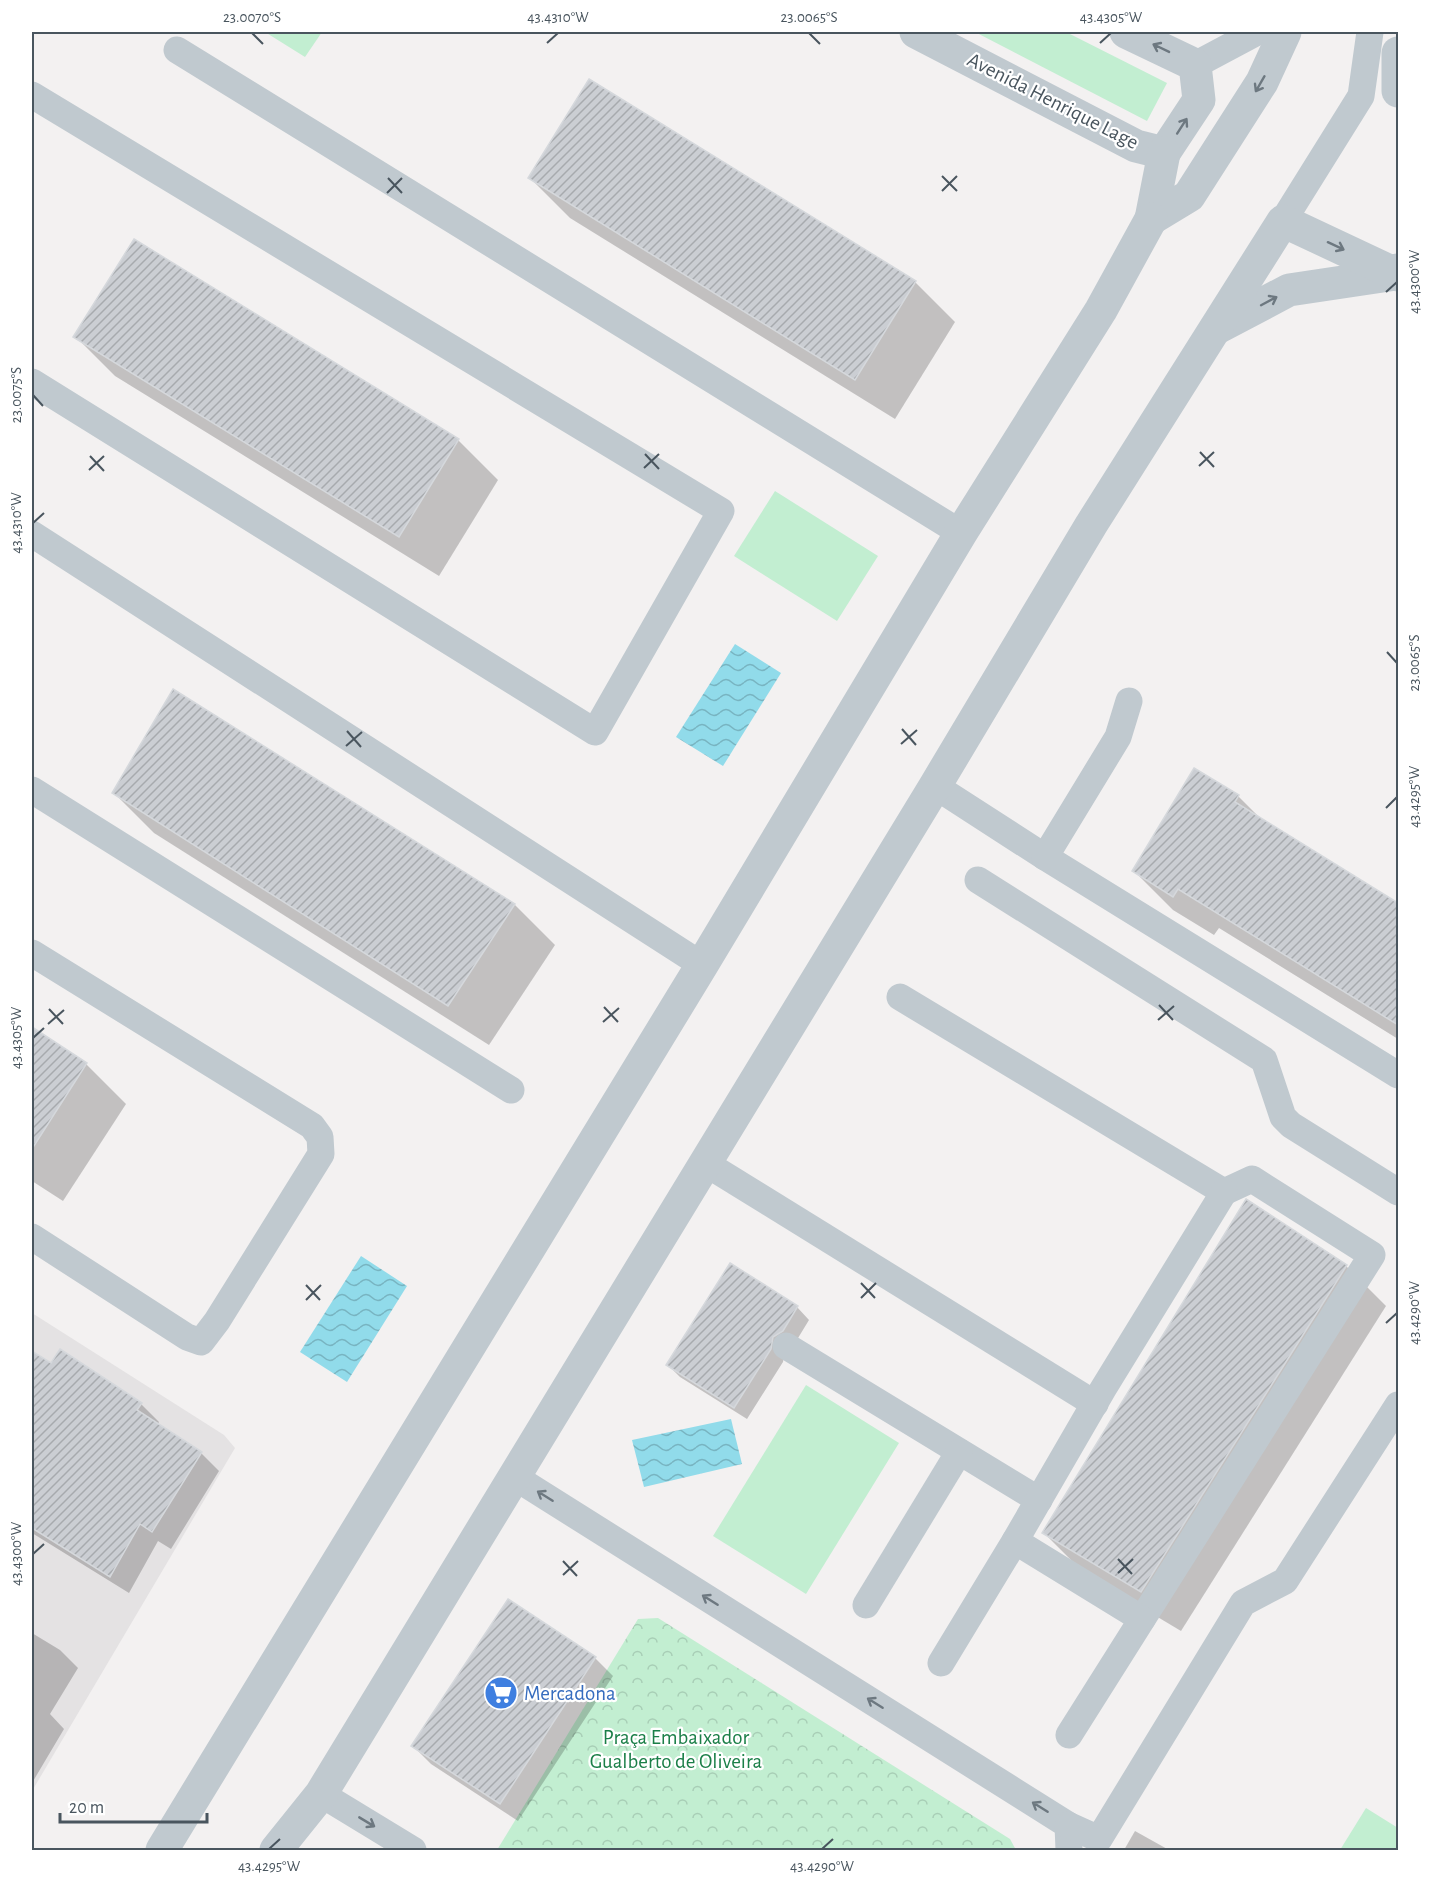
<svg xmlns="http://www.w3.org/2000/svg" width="1430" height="1882" font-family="'Alegreya Sans',sans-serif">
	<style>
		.education { fill: #e4e2e3 }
		.grass { fill: #c2eed1 }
		.forest { fill: url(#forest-crowns) }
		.water { fill: url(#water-waves) }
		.shadow { fill: #0003 }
		.building { fill: url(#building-hatch); stroke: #d5d8dc; stroke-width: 1.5 }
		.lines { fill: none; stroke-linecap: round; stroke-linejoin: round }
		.lane { stroke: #c0c9cf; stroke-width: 27 }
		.street { stroke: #c0c9cf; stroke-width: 33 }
		.oneway { stroke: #6d7880 }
		.ticks { fill: none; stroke: #49555e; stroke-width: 2 }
		.labels { text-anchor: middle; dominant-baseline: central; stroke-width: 4.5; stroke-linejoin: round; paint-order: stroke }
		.street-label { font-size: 21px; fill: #49555e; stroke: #fff }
		.shop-label { font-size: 21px; fill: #366cbe; stroke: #fff; text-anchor: start }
		.park-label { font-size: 21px; fill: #1b7f48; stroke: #fff }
		.neatline { fill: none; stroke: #49555e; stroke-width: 2 }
		.ticks-label { font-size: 15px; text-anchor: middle; fill: #49555e }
	</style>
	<defs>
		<pattern id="forest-crowns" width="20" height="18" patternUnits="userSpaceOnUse" patternTransform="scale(1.5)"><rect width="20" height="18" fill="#c2eed1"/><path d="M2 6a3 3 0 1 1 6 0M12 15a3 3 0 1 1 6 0" fill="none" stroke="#a8ceb6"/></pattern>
		<pattern id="water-waves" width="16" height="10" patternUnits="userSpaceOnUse" patternTransform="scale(1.5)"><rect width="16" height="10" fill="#91dbea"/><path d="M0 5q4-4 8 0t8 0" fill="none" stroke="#78b4c1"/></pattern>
		<pattern id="building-hatch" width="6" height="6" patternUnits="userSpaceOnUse" patternTransform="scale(1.5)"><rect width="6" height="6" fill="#cbced3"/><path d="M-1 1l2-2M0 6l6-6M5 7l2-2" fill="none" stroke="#a7aaae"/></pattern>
	</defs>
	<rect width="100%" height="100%" fill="#f3f1f1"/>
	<path class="education" d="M 32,1313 L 224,1435 L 235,1448 L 32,1791 Z"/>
	<g class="grass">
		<path d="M 265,32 L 322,32 L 305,57 Z"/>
		<path d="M 975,32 L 1066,32 L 1167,83 L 1147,121 Z"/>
		<path d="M 775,491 L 878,556 L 837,621 L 734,556 Z"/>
		<path d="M 806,1385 L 899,1443 L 806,1594 L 713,1536 Z"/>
		<path d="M 1366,1808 L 1398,1828 L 1398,1850 L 1340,1850 Z"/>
	</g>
	<path class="forest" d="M 658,1618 L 1010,1839 L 1016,1850 L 497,1850 L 638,1619 Z"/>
	<g class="water">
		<path d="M 735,644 L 781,673 L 723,766 L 676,737 Z"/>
		<path d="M 361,1256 L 407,1286 L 347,1382 L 300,1352 Z"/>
		<path d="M 731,1419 L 742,1464 L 644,1487 L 632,1440 Z"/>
	</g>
	<g class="shadow">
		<path d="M 530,178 L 915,282 L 955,322 L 895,419 L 570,218 Z"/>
		<path d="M 75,336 L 458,440 L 498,480 L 439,576 L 115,376 Z"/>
		<path d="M 173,691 L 515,905 L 555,945 L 489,1045 L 154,833 L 114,793 Z"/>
		<path d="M 1238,796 L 1262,820 L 1398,904 L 1398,1039 L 1219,928 L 1214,935 L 1173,910 L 1133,870 Z"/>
		<path d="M 32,1029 L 86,1064 L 126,1104 L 63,1201 L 32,1181 Z"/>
		<path d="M 731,1265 L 797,1307 L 809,1320 L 795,1343 L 785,1350 L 783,1362 L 747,1419 L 680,1377 L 668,1365 Z"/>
		<path d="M 1346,1266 L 1386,1306 L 1181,1631 L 1084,1573 L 1044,1533 Z"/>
		<path d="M 32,1352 L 52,1365 L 141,1404 L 159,1422 L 157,1425 L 201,1453 L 219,1471 L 171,1549 L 158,1541 L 129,1593 L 32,1533 Z"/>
		<path d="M 32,1633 L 60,1650 L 78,1668 L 50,1714 L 64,1729 L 32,1783 Z"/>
		<path d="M 595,1658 L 613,1676 L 518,1821 L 431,1764 L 413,1746 Z"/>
		<path d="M 1135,1831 L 1169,1850 L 1124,1850 Z"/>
	</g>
	<g class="building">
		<path d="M 589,79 L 916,281 L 855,380 L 528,178 Z"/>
		<path d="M 134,239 L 459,439 L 399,537 L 73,337 Z"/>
		<path d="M 173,689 L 515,904 L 448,1006 L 112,793 Z"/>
		<path d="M 1194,768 L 1239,795 L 1235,802 L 1398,903 L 1398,1025 L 1178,889 L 1173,897 L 1132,871 Z"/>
		<path d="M 32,1027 L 87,1063 L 32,1149 Z"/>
		<path d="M 1246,1199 L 1347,1265 L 1141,1592 L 1042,1533 Z"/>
		<path d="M 730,1263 L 798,1306 L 783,1331 L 773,1337 L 771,1349 L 734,1408 L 666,1365 Z"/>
		<path d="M 60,1349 L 142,1403 L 137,1410 L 202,1452 L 152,1532 L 140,1524 L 110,1577 L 32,1528 L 32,1351 L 51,1363 Z"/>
		<path d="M 508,1599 L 596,1657 L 500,1804 L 411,1746 Z"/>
	</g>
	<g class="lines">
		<g class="lane">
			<path d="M 177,50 L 961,533"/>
			<path d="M 1195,65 L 1257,32"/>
			<path d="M 32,95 L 721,511 L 595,732 L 32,382"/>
			<path d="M 1283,221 L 1361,96 L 1370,32"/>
			<path d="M 32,534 L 702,965"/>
			<path d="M 935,786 L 1045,857 L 1398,1075"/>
			<path d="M 32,790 L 511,1090"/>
			<path d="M 1045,857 L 1118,737 L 1129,701"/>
			<path d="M 978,880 L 1264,1060 L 1283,1117 L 1291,1125 L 1398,1192"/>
			<path d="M 32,953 L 312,1126 L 320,1137 L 321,1154 L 217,1321 L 201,1342 L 187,1337 L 32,1237"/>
			<path d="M 900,997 L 1224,1192 L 1252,1179 L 1372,1255 L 1069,1735"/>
			<path d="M 705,1163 L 1095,1404"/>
			<path d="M 786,1346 L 1039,1500"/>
			<path d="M 513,1476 L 1068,1825 L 1069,1850"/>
			<path d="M 1015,1541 L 1142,1619"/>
			<path d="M 866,1605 L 959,1452"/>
			<path d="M 941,1663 L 1015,1541 L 1103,1389 L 1224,1192"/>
			<path d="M 321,1794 L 413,1850"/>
			<path d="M 1068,1825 L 1099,1839 L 1243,1603 L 1285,1581 L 1398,1405"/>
		</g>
		<g class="street">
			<path d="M 916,32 L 1136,146 L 1164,153 L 1199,100 L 1195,65 L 1126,32"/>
			<path d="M 1398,53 L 1398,91"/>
			<path d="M 1164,153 L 1151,219 L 1189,196 L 1262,82 L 1285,32"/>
			<path d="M 1219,327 L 1289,290 L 1396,274 L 1397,270"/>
			<path d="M 162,1850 L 702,965 L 961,533 L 1101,310 L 1151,219"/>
			<path d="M 276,1850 L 321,1794 L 935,786 L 1091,525 L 1283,221 L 1398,275"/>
		</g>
	</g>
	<defs><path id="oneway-shaft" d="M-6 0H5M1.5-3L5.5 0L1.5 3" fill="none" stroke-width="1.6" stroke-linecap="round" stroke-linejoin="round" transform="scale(1.5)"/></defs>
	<g class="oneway">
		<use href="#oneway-shaft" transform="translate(1161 48) rotate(-154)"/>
		<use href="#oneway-shaft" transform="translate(1260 84) rotate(120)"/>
		<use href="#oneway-shaft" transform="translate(1182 126) rotate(-57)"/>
		<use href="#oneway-shaft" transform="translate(1336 246) rotate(25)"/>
		<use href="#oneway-shaft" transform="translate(1269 301) rotate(-28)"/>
		<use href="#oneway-shaft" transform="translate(545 1496) rotate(-148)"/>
		<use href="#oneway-shaft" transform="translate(710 1600) rotate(-148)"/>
		<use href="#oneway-shaft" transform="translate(875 1703) rotate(-148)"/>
		<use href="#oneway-shaft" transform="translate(1040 1807) rotate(-148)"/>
		<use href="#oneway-shaft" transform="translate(367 1822) rotate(31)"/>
	</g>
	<path class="ticks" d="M 252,33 L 263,44M 809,33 L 820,44M 547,43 L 558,33M 1100,43 L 1111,33M 942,176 L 957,191M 388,178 L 402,193M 942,191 L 957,176M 387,193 L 402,178M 1386,292 L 1397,282M 33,395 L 43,406M 1200,452 L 1214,467M 645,454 L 659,469M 90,456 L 104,471M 1199,466 L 1214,452M 644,468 L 659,454M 89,470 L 104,456M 33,523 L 44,513M 1387,652 L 1397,663M 902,729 L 916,745M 347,731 L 361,747M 901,744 L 917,730M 346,746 L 362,732M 1386,808 L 1397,797M 1159,1005 L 1173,1020M 604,1007 L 618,1022M 49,1009 L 63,1024M 1158,1020 L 1174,1006M 603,1022 L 619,1008M 48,1024 L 64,1010M 33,1038 L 44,1028M 861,1283 L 875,1298M 306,1285 L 320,1300M 861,1298 L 876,1283M 306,1300 L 321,1285M 1386,1323 L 1397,1313M 33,1554 L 44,1544M 1118,1559 L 1132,1574M 563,1561 L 577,1576M 1118,1573 L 1133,1559M 563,1575 L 578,1561M 269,1849 L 280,1839M 822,1849 L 833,1839"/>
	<defs>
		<g id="supermarket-disc" transform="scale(1.725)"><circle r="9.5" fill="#3f7fe0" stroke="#fff"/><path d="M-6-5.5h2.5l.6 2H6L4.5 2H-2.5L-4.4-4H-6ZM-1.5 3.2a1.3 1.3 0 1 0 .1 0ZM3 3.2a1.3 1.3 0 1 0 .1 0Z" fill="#fff"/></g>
	</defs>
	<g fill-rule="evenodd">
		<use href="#supermarket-disc" x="501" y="1693"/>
	</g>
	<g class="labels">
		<g class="street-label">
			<text transform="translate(1053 101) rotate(27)">Avenida Henrique Lage</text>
		</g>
		<g class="shop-label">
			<text x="524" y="1693">Mercadona</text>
		</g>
		<g class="park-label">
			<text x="676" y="1737">Praça Embaixador<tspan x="676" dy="24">Gualberto de Oliveira</tspan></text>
		</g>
	</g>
	<rect width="1430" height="1882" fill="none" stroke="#ffffff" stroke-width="66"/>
	<path d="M60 1813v9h147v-9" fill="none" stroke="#49555e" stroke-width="3"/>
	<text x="69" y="1813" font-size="18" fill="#49555e" stroke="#ffffff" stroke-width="4.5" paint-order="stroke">20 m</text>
	<rect x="33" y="33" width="1364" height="1816" class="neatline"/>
	<g class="ticks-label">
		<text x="252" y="22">23.0070°S</text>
		<text x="558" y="22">43.4310°W</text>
		<text x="809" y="22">23.0065°S</text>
		<text x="1111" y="22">43.4305°W</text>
		<text transform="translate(1414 282) rotate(-90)" y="5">43.4300°W</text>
		<text transform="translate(16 395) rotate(-90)" y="5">23.0075°S</text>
		<text transform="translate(16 523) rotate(-90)" y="5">43.4310°W</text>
		<text transform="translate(1414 663) rotate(-90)" y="5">23.0065°S</text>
		<text transform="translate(1414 797) rotate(-90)" y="5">43.4295°W</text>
		<text transform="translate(16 1038) rotate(-90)" y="5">43.4305°W</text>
		<text transform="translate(1414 1313) rotate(-90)" y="5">43.4290°W</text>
		<text transform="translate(16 1554) rotate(-90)" y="5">43.4300°W</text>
		<text x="269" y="1871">43.4295°W</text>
		<text x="822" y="1871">43.4290°W</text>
	</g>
</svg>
